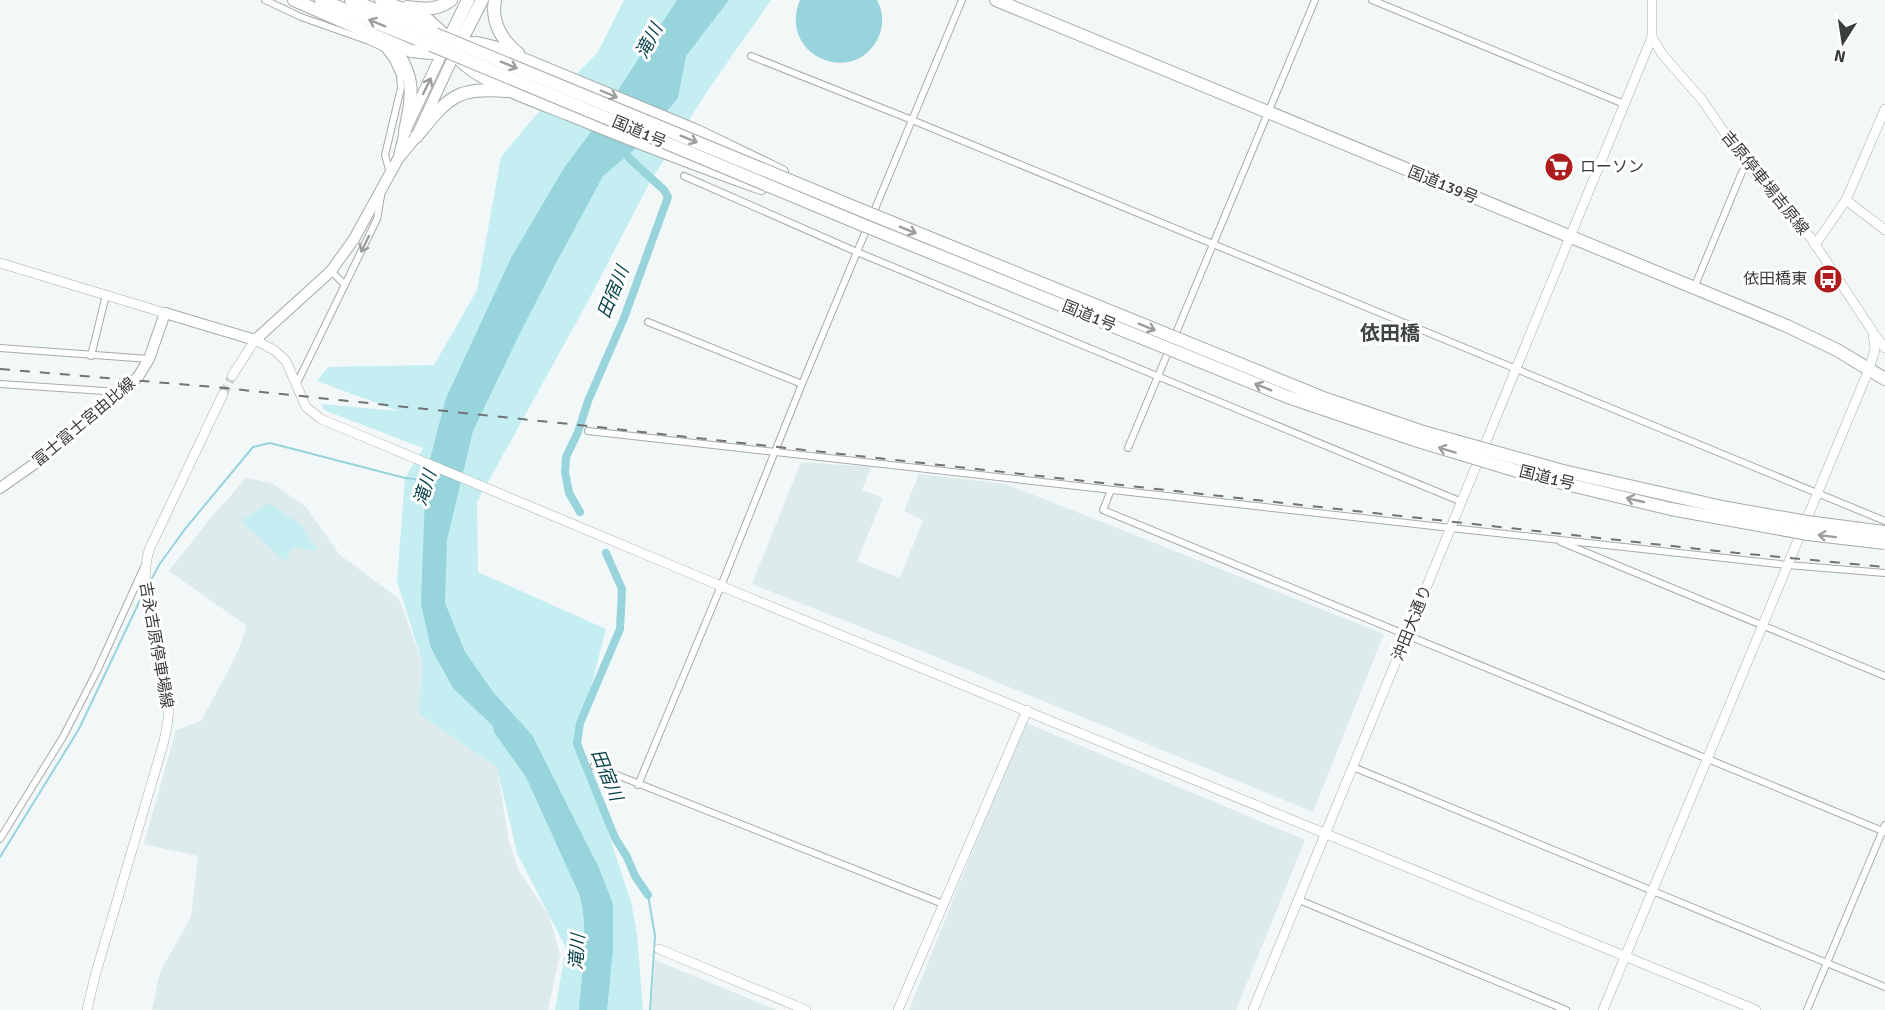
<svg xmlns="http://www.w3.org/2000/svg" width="1885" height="1010" font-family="Signika,'Noto Sans JP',sans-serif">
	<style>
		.built { fill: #ddebed }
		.green { fill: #c5eef3 }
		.water { fill: #97d4dc }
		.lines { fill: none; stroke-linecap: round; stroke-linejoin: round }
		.stream { stroke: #97d4dc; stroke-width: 2 }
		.canal { stroke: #97d4dc; stroke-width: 8 }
		.secondary-tunnel { stroke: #cdd2d3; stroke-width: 9; stroke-dasharray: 9 4.5; stroke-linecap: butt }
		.street-casing { stroke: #a6abac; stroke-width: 8 }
		.secondary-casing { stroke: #a6abac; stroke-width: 10 }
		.primary-casing { stroke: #a6abac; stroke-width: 12 }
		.highway-casing { stroke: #a6abac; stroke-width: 14 }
		.street { stroke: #fff; stroke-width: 6 }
		.secondary { stroke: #fff; stroke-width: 9 }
		.primary { stroke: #fff; stroke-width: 10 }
		.highway { stroke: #fff; stroke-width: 12 }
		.rail { stroke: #717475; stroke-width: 2; stroke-dasharray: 10 10; stroke-linecap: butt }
		.highway-bridge-casing { stroke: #a6abac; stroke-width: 14; stroke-linecap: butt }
		.highway-bridge { stroke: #fff; stroke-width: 12 }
		.oneway { stroke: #9c9e9e }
		.labels { text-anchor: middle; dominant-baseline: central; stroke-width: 6; stroke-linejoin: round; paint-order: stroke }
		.street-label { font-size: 16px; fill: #3a3d3d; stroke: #fff }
		.poi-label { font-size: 16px; fill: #3a3d3d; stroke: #fff; text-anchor: start }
		.water-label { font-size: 18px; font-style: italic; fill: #043f46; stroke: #fff }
		.quarter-label { font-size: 20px; font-weight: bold; fill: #3e4344; stroke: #fff }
	</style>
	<rect width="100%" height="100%" fill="#f2f7f8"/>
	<g class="built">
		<path d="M 801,462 L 871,467 L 862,490 L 883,498 L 857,561 L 900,578 L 923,520 L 904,511 L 919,474 L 1006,484 L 1384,634 L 1313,812 L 924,652 L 752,584 Z"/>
		<path d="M 246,478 L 272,483 L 306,507 L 340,555 L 399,599 L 423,664 L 424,717 L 497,767 L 509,842 L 519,871 L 549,916 L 560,954 L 548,1010 L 152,1010 L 160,972 L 191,917 L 198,856 L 144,844 L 176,730 L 201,721 L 235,658 L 247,626 L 169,571 L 208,521 Z"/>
		<path d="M 1024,722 L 1305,840 L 1236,1010 L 909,1010 Z"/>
		<path d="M 655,960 L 777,1010 L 651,1010 Z"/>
	</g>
	<g class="green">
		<path d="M 624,0 L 771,0 L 706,93 L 650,182 L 587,303 L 477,502 L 478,572 L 606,629 L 579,733 L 590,777 L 631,902 L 637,934 L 643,1010 L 555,1010 L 566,948 L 517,853 L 497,767 L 419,714 L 423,664 L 397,581 L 405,478 L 423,448 L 324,410 L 321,404 L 398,411 L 317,381 L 328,367 L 434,365 L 477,290 L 501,157 L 536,115 L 598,52 Z"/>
		<path d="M 269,503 L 301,525 L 318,551 L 292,547 L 286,562 L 241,521 Z"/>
	</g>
	<g class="water">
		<path d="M 677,0 L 729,0 L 686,56 L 678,98 L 634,150 L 603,176 L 555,265 L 519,335 L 473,431 L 447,540 L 445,603 L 465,652 L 493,692 L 532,735 L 599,868 L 613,904 L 613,949 L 607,1010 L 579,1010 C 582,972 589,933 580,896 L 526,777 L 494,732 L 493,726 L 453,688 L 431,648 L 421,604 L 425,494 L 421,483 L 429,463 L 446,398 L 512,256 L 564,168 L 588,136 Z"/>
		<path d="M 800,0 L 877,0 C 883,11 884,24 879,36 C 855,89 777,56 800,0 Z"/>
	</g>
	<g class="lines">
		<g class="stream">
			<path d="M 149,584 L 159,565 L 185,529 L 253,447 L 270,443 L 405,478 L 423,480"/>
			<path d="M 0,857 L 79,729 L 143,594"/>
			<path d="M 648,895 L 655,936 L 650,1010"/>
		</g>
		<g class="canal">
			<path d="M 580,512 L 569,493 L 565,472 L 566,457 L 578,432 L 588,401 L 624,318 L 668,197 L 664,190 L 629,158 L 621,147"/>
			<path d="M 606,553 L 622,589 L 620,629 L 580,723 L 577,744 L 615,838 L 627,857 L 635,876 L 648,895"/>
		</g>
		<path class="secondary-tunnel" d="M 223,394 L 232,376"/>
		<g class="street-casing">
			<g id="street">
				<path d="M 265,0 L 301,17 L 369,41 L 384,48 L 393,60 L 400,75 L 401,88 L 385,155 L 390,173"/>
				<path d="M 1372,0 L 1624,104"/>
				<path d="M 751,56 L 912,120 L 1885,521"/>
				<path d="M 684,176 L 857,252 L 1462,502"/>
				<path d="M 331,271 L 345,285"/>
				<path d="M 1694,288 L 1742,172 L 1747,165"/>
				<path d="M 648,322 L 802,384"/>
				<path d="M 0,348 L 149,359"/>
				<path d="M 91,356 L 106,295"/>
				<path d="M 297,383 L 377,219 L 381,196"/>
				<path d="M 0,384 L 119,392"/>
				<path d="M 588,431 L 1451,528 L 1788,565 L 1885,573"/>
				<path d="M 1128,448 L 1315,0"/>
				<path d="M 1111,490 L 1103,510 L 1885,832"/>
				<path d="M 1561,542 L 1885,676"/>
				<path d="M 594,766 L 943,904"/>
				<path d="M 1353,767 L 1885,987"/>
				<path d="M 638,785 L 721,586 L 802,384 L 962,0"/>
				<path d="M 0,839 L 63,737 L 97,671 L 144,567"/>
				<path d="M 1299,900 L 1566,1010"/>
				<path d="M 1807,1010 L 1885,825"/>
			</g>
		</g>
		<g class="secondary-casing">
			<g id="secondary">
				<path d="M 1846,200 L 1885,230"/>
				<path d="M 1815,245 L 1846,200 L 1885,109"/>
				<path d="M 0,263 L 165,313"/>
				<path d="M 1874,334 L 1885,348"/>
				<path d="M 232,376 L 255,340 L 274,350 L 286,361 L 306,407 L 321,419 L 721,586 L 1756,1010"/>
				<path d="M 659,949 L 806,1010"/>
				<path d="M 87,1010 L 95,976 L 164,741 C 167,727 170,713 168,700 C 162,647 135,604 149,550 L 223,394"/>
				<path d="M 898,1010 L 1027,710"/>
				<path d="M 1253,1010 L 1652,37"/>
				<path d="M 1603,1010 L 1869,369 L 1875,350 L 1873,332 L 1811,238 L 1747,165 L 1702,100 L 1662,54 L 1652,37 L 1652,0"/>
			</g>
		</g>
		<g class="primary-casing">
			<g id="primary">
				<path d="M 399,156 L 405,131 L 445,47"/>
				<path d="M 0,488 L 37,462 L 138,377 L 149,359 L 165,313 L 255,340 L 331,271 L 354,239 L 398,159 L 416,137 L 457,49"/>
			</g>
		</g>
		<g class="highway-casing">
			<g id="highway">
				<path d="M 294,0 L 411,51 L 431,53 L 450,50"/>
				<path d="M 321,0 L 431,45"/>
				<path d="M 351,0 L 435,34"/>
				<path d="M 381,0 L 428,20 L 451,41"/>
				<path d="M 495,0 C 491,21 501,40 518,53"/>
				<path d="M 996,0 L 1787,326 L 1837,350 L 1885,379"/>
				<path d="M 407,7 C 424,9 437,11 451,0"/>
				<path d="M 390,43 C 416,75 413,93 405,131"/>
				<path d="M 447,43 L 468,0"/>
				<path d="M 457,44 L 477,43 L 494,47 L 697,131 L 782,172"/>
				<path d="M 457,49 L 482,0"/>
				<path d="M 458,58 C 479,82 538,102 568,114 C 632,140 696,165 761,188"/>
				<path d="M 416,137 C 449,97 455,87 508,91"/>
			</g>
		</g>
		<use href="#street" class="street"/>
		<use href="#secondary" class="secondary"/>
		<use href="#primary" class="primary"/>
		<use href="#highway" class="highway"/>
		<path class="rail" d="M 0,369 L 214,387 L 579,425 L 1717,551 L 1885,567"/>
		<g class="highway-bridge-casing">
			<g id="highway-bridge">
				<path d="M 435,34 L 861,210 L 1326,399 L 1420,431 L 1563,471 L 1727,508 L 1807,522 L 1885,532"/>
				<path d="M 431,45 L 858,223 L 1288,397 L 1418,441 L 1537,477 L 1671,509 L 1808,534 L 1885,543"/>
			</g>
		</g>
		<use href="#highway-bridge" class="highway-bridge"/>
	</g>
	<defs><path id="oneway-shaft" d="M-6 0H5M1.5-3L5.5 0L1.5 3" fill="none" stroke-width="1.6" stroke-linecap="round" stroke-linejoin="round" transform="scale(1.5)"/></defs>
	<g class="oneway">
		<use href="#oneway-shaft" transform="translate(377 23) rotate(-158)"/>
		<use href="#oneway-shaft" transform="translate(509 65) rotate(22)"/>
		<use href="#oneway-shaft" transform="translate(427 86) rotate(-64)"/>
		<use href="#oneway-shaft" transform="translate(609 94) rotate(23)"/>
		<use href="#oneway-shaft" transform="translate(689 139) rotate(22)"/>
		<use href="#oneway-shaft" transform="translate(908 230) rotate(22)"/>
		<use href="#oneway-shaft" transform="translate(365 244) rotate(116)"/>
		<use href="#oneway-shaft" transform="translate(1147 327) rotate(22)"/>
		<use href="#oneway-shaft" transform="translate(1263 387) rotate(-158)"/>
		<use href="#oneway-shaft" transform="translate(1447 450) rotate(-163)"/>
		<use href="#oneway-shaft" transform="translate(1635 500) rotate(-167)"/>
		<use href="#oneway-shaft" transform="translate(1827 536) rotate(-173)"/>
	</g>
	<defs>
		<g id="supermarket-disc" transform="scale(1.5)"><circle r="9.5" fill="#ae1c1e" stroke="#fff"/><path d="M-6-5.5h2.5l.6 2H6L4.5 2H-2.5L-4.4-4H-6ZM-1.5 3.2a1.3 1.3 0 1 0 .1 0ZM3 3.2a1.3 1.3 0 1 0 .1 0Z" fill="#fff"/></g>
		<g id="bus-disc" transform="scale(1.5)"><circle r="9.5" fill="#ae1c1e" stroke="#fff"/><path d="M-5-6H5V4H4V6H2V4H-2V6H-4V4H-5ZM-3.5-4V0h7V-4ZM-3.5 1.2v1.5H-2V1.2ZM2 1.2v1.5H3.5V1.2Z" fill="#fff"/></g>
	</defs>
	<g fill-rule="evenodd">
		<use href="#supermarket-disc" x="1559" y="167"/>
		<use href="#bus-disc" x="1828" y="279"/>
	</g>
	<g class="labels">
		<g class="street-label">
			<text transform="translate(639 132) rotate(23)">国道1号</text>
			<text transform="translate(1765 183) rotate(51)">吉原停車場吉原線</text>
			<text transform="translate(1443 185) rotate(22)">国道139号</text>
			<text transform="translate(1089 316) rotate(22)">国道1号</text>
			<text transform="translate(84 422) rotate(-40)">富士富士宮由比線</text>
			<text transform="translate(1547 478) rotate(14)">国道1号</text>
			<text transform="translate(1412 623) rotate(-68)">沖田大通り</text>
			<text transform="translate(156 645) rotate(80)">吉永吉原停車場線</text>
		</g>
		<g class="poi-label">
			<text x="1580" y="167">ローソン</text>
			<text x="1807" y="279" text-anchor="end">依田橋東</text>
		</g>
		<g class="water-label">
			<text transform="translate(649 41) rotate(-62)">滝川</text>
			<text transform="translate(613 292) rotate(-68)">田宿川</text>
			<text transform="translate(425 488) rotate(-72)">滝川</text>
			<text transform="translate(607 775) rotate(68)">田宿川</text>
			<text transform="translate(577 952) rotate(-86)">滝川</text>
		</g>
		<g class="quarter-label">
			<text x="1390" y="333">依田橋</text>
		</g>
	</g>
	<g transform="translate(1843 42) rotate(192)" stroke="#ffffff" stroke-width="4.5" paint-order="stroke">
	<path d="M0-4.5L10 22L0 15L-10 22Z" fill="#3a3d3d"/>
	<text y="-9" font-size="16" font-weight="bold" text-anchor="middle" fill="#3a3d3d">N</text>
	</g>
</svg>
